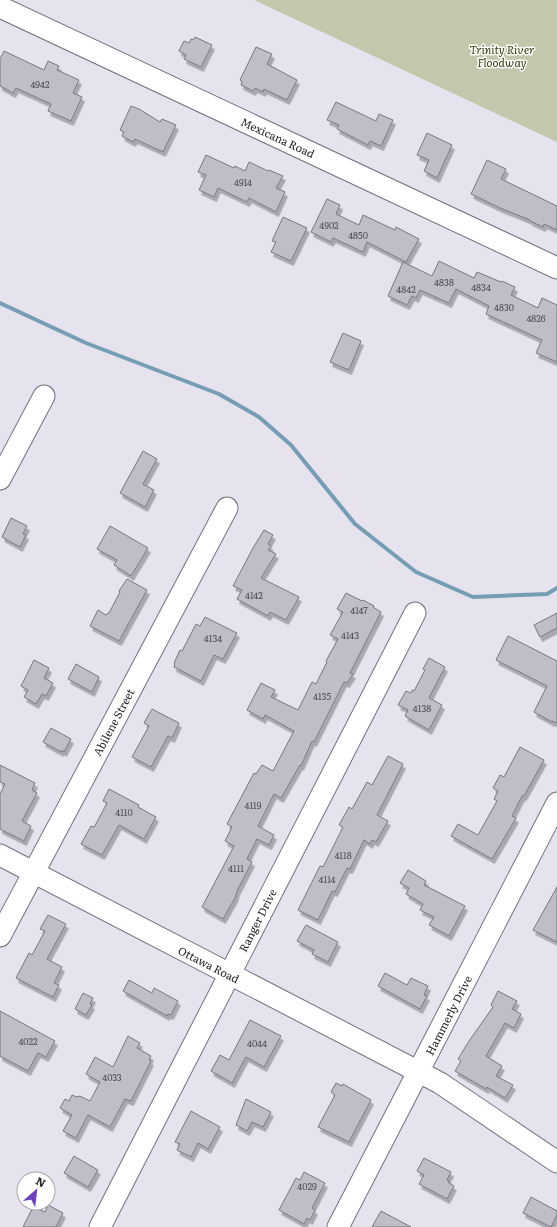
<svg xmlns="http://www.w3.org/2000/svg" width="557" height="1227" font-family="Literata,serif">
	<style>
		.green { fill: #c4c7ac }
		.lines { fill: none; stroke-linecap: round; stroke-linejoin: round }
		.stream { stroke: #759db4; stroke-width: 4 }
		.building { fill: #c0bdc8; stroke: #787580; filter: url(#shadow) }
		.minor-casing { stroke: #74717b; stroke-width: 23 }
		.minor { stroke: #fff; stroke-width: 21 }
		.labels { text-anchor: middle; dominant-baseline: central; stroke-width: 3; stroke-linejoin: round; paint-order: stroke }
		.number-label { font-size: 9px; fill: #4d4c52 }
		.park-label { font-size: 11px; font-style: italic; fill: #363805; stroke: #fff }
		.street-label { font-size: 11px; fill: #27262a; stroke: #fff }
	</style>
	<defs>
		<filter id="shadow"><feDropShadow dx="2.5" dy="4.5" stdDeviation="0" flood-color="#0004"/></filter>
	</defs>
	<rect width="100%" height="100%" fill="#e6e3ef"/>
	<path class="green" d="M 254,0 L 557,0 L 557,142 Z"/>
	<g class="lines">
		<path class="stream" d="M 0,303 L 86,343 L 219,394 L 259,417 L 291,445 L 355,524 L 416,572 L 473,597 L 547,594 L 557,588"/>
	</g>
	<g class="building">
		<path d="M 195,37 L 212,45 L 201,67 L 184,59 L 186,55 L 179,51 L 184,41 L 189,43 L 191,39 L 193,40 Z"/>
		<path d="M 256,47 L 272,54 L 267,64 L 297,80 L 287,100 L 264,89 L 263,92 L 255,88 L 253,91 L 241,85 L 242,81 L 240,80 Z"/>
		<path d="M 4,51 L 44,70 L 48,61 L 59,66 L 57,70 L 79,80 L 73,93 L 82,97 L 71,121 L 48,111 L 51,104 L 16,88 L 13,93 L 0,86 L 0,59 Z"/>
		<path d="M 336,102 L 376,121 L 379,114 L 393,120 L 381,146 L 370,141 L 368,145 L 337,129 L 339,125 L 327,120 Z"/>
		<path d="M 131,106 L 139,109 L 160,122 L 162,119 L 176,125 L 163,152 L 135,139 L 133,142 L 122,136 L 124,132 L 120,130 Z"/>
		<path d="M 427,133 L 452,145 L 437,178 L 424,171 L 429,160 L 417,155 Z"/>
		<path d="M 206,155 L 234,168 L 235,166 L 245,171 L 249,162 L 268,171 L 269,170 L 283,176 L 276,188 L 285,192 L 276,212 L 249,198 L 247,202 L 218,188 L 214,197 L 199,190 L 206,175 L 198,172 Z"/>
		<path d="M 487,160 L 506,169 L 501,179 L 557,206 L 557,230 L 544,224 L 543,227 L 530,221 L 530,220 L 500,208 L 471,194 Z"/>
		<path d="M 327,199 L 340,205 L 336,214 L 359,225 L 363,215 L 395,230 L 396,227 L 419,239 L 406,262 L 367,242 L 363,252 L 333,238 L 331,242 L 311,232 Z"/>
		<path d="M 283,217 L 307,228 L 291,261 L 271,252 L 276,242 L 272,241 Z"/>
		<path d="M 439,261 L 474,278 L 477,272 L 501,282 L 502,281 L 515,287 L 511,295 L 538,308 L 542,298 L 557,305 L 557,362 L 536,353 L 542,340 L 486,314 L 489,306 L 456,289 L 449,303 L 420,290 L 416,298 L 412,296 L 407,305 L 388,296 L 403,262 L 432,276 Z"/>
		<path d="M 343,333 L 361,341 L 349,370 L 330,362 Z"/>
		<path d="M 143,451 L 157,459 L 143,484 L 154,490 L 145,507 L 120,493 Z"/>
		<path d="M 11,518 L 27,526 L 23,534 L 26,535 L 20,547 L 2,537 Z"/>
		<path d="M 110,526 L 148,548 L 131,576 L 114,565 L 117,560 L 97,549 Z"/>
		<path d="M 264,530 L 273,535 L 268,544 L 271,546 L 268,550 L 276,554 L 261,578 L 299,597 L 286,620 L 270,612 L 268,616 L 237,599 L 242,590 L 233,586 L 253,548 Z"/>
		<path d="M 127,579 L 147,590 L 119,641 L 90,626 L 98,610 L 106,615 L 108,613 L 109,613 L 120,592 L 119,591 Z"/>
		<path d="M 346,593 L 362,601 L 363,600 L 374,606 L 373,607 L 381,612 L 350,673 L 353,674 L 347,683 L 344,682 L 314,742 L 312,741 L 301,766 L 300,765 L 281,798 L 274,794 L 258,826 L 274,835 L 269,845 L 257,839 L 247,859 L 252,862 L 237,891 L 235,898 L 223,919 L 202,907 L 234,846 L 225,841 L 232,827 L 227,824 L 254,773 L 256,774 L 262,765 L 273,771 L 294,731 L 265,715 L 263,719 L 247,710 L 261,683 L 275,690 L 271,697 L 298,710 L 312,682 L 316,684 L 327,662 L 326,661 L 338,639 L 330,635 L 343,612 L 337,609 Z"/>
		<path d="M 557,613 L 557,628 L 540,637 L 534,625 Z"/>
		<path d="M 205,617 L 237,633 L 223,659 L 214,655 L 201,681 L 174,667 L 175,663 L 174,663 L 180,650 L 182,651 L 196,624 L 200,626 Z"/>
		<path d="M 508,636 L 557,661 L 557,723 L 552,721 L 552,722 L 534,712 L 547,686 L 496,660 Z"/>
		<path d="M 429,658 L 445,667 L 429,698 L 442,705 L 429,730 L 405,716 L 408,710 L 398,705 L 406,691 L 411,693 L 412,690 L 414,691 L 425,670 L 423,669 Z"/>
		<path d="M 34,660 L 49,668 L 44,678 L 53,683 L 46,696 L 42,694 L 36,704 L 24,697 L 28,690 L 21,686 Z"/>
		<path d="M 76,664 L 99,677 L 92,692 L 68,679 Z"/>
		<path d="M 152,709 L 179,723 L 172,738 L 168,736 L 151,767 L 132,757 L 149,726 L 144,723 Z"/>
		<path d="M 51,728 L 71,739 L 64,752 L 62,750 L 61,752 L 43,742 Z"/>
		<path d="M 520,747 L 544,760 L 524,796 L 522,796 L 512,816 L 516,818 L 492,859 L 451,836 L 458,824 L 478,835 L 497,801 L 494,799 L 498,791 L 493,788 L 500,775 L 504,777 Z"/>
		<path d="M 388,756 L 403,764 L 377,815 L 388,821 L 376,842 L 372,840 L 370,844 L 364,840 L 350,869 L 347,868 L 335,892 L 332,891 L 318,920 L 298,910 L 320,866 L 323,867 L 343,827 L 339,825 L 349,807 L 352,809 L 367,782 L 372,785 Z"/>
		<path d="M 0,765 L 35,783 L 32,790 L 37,793 L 22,821 L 31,826 L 24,841 L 0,829 L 0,794 L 5,784 L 0,782 Z"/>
		<path d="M 109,789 L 139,805 L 138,807 L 156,817 L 144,839 L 119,825 L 102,855 L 81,844 L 91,826 L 94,827 L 97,822 L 107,803 L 103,801 Z"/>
		<path d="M 408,870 L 426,881 L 424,885 L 465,906 L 449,936 L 429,925 L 434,917 L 420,910 L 423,904 L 406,894 L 409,888 L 400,883 Z"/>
		<path d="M 557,887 L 557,942 L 533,930 Z"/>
		<path d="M 48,915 L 66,924 L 47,959 L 62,967 L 54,983 L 59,985 L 53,997 L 16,978 L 29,953 L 32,955 L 45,931 L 40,929 Z"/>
		<path d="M 306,925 L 338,942 L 328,962 L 312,954 L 314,950 L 297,941 Z"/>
		<path d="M 385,973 L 407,985 L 411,978 L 428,986 L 424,995 L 427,996 L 420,1009 L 378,986 Z"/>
		<path d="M 129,980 L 152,993 L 154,988 L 178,1001 L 171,1015 L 168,1014 L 167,1016 L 123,991 Z"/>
		<path d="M 498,991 L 517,1001 L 512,1009 L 521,1014 L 514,1028 L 505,1023 L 486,1056 L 502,1066 L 496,1076 L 513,1085 L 505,1098 L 487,1087 L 486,1089 L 455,1071 L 461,1061 L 458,1059 L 469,1041 L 493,1007 L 491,1005 Z"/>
		<path d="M 83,993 L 93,998 L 90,1004 L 92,1005 L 86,1015 L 75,1009 Z"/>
		<path d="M 0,1011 L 55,1041 L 46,1057 L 38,1053 L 28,1071 L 0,1056 Z"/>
		<path d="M 250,1020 L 281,1036 L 264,1067 L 246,1057 L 232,1083 L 211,1071 L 220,1055 L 229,1060 Z"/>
		<path d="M 128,1036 L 140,1043 L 137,1048 L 151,1056 L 149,1060 L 151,1061 L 131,1101 L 125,1099 L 110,1127 L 88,1115 L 76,1138 L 63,1131 L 72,1115 L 60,1108 L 65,1099 L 69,1101 L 72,1095 L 77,1097 L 80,1096 L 90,1101 L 100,1082 L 86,1074 L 95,1057 L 113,1067 Z"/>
		<path d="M 336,1083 L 342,1086 L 343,1084 L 371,1100 L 349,1142 L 318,1127 L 335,1095 L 331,1092 Z"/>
		<path d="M 246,1099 L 271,1112 L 263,1127 L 252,1122 L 247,1131 L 236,1125 Z"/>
		<path d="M 191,1111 L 220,1127 L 208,1149 L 198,1143 L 191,1157 L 177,1150 L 180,1144 L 175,1142 Z"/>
		<path d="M 74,1156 L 98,1170 L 88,1187 L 64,1173 Z"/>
		<path d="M 424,1158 L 451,1172 L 447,1180 L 449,1181 L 448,1182 L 454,1186 L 447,1199 L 419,1184 L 424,1175 L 417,1171 Z"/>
		<path d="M 304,1172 L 325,1183 L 312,1208 L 315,1210 L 310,1220 L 307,1218 L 304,1224 L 279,1210 L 296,1178 L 300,1180 Z"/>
		<path d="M 531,1197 L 557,1211 L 557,1215 L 551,1227 L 523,1213 Z"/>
		<path d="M 48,1205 L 63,1213 L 56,1227 L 23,1227 L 33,1207 L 45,1212 Z"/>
		<path d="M 381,1211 L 411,1227 L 372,1227 Z"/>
	</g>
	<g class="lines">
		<g class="minor-casing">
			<g id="minor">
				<path d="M 0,7 L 557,268"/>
				<path d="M 0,479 L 44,396"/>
				<path d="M 0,855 L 419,1072 L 440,1083 L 557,1162"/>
				<path d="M 0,936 L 227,508"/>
				<path d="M 100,1227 L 415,613"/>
				<path d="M 338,1227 L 557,803"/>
			</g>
		</g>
		<use href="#minor" class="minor"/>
	</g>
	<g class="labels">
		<g class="number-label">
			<text x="40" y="84">4942</text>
			<text x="243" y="182">4914</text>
			<text x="329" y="225">4902</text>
			<text x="358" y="235">4850</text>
			<text x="444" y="282">4838</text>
			<text x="481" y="287">4834</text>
			<text x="406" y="289">4842</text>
			<text x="504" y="307">4830</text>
			<text x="536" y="318">4826</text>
			<text x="254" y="595">4142</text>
			<text x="359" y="610">4147</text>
			<text x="350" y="635">4143</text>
			<text x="213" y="638">4134</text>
			<text x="322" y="696">4135</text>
			<text x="422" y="708">4138</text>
			<text x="253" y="805">4119</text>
			<text x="124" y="812">4110</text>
			<text x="343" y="855">4118</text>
			<text x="236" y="868">4111</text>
			<text x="327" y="879">4114</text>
			<text x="28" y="1041">4022</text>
			<text x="257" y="1043">4044</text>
			<text x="112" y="1077">4033</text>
			<text x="307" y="1186">4029</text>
		</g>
		<g class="park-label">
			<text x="502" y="49">Trinity River<tspan x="502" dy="13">Floodway</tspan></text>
		</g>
		<g class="street-label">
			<text transform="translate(278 137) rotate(25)">Mexicana Road</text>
			<text transform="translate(113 722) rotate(-62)">Abilene Street</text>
			<text transform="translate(257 920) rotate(-63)">Ranger Drive</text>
			<text transform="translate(209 964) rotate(27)">Ottawa Road</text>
			<text transform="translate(448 1015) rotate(-63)">Hammerly Drive</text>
		</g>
	</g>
	<g transform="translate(36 1191) rotate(28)"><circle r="19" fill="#ffffff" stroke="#a9a8aa"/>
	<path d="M0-3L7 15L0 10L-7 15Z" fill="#6a42bb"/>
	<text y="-6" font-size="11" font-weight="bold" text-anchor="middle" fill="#27262a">N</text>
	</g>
</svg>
